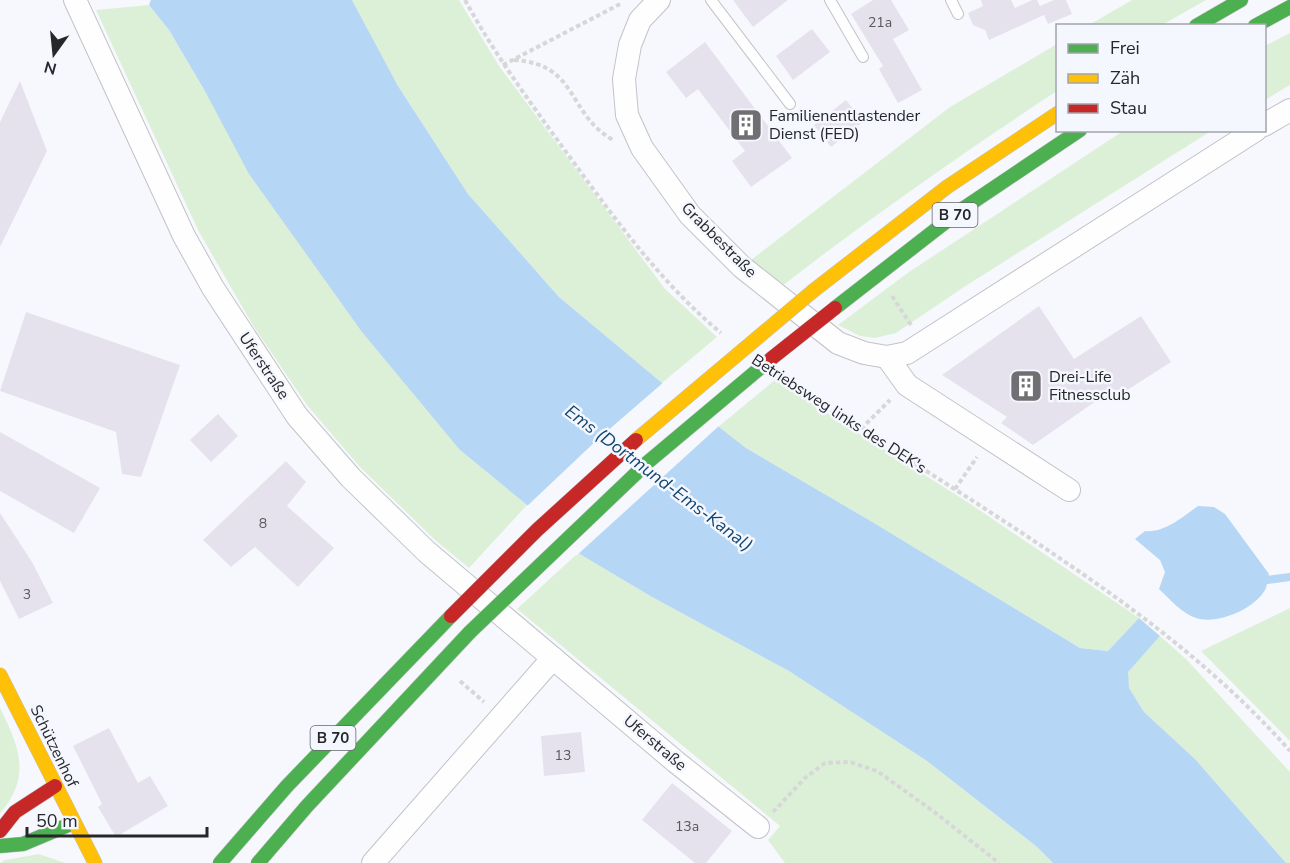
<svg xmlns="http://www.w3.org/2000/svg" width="1290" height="863" font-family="'Nunito Sans',sans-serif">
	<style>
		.green { fill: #dcf0d8 }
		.water { fill: #b5d6f5 }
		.pier { fill: #f7f8fd }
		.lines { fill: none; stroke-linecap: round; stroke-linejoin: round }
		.stream { stroke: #b5d6f5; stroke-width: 8 }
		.building { fill: #e6e2ed }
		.lane-casing { stroke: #c2c3c7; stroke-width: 12 }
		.street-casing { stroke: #c2c3c7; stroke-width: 24 }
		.fast-casing { stroke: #c2c3c7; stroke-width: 15 }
		.slow-casing { stroke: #c2c3c7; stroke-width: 15 }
		.jam-casing { stroke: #c2c3c7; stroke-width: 15 }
		.path { stroke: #d7d7d8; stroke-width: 4; stroke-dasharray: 4.5 3; stroke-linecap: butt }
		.lane { stroke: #fefeff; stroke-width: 10 }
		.street { stroke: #fefeff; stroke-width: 22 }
		.fast { stroke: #4caf50; stroke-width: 14 }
		.slow { stroke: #ffc107; stroke-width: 14 }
		.jam { stroke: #c62828; stroke-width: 14 }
		.fast-bridge-casing { stroke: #c2c3c7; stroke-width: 15; stroke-linecap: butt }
		.slow-bridge-casing { stroke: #c2c3c7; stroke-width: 15; stroke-linecap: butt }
		.jam-bridge-casing { stroke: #c2c3c7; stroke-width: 15; stroke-linecap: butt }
		.fast-bridge { stroke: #4caf50; stroke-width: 14 }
		.slow-bridge { stroke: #ffc107; stroke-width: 14 }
		.jam-bridge { stroke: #c62828; stroke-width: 14 }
		.labels { text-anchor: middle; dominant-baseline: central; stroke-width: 5; stroke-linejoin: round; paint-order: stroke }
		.number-label { font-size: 14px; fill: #59585d }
		.shield { fill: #f5f7ff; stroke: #65656a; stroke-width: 1.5 }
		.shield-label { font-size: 15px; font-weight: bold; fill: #27272a }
		.poi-label { font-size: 16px; fill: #27272a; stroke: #f5f7ff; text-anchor: start }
		.street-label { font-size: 16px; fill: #27272a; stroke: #f5f7ff }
		.water-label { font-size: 18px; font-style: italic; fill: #13476f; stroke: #f5f7ff }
	</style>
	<rect width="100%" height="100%" fill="#f7f8fd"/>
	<g class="green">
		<path d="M 352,0 L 459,0 L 499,66 L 665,289 L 717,337 L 662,383 L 559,297 L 468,194 L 398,86 Z"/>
		<path d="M 1132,0 L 1206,0 L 1162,25 L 1089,25 Z"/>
		<path d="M 149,5 L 169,30 L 206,93 L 460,450 L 527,505 L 469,568 L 435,540 L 359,466 L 307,405 L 254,327 L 199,232 L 96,10 Z"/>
		<path d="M 1290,33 L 1290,85 L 1265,100 L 1265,46 Z"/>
		<path d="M 1057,44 L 1057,91 C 963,153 871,217 782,286 L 751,260 L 950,107 Z"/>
		<path d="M 1123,131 L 1211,131 L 964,287 L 896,333 L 875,338 L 860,336 L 838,325 L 909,272 Z"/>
		<path d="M 775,380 L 972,505 L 1139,618 L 1108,651 L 1080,648 L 874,523 L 746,448 L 718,427 Z"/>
		<path d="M 578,553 L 652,597 L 789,671 L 927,761 L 1036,846 L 1053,863 L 785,863 L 768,840 L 780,826 L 517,609 Z"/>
		<path d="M 1290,608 L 1290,741 L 1201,651 Z"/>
		<path d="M 1160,636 L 1187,660 L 1290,772 L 1290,863 L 1286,863 L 1195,759 L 1144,712 L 1129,688 L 1127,672 Z"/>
		<path d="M 0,708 C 19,746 32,777 0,813 Z"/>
		<path d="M 39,854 L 65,863 L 0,863 L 5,860 Z"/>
	</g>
	<g class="water">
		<path d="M 151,0 L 352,0 L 398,86 L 468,194 L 559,297 L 662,383 L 746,448 L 874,523 L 1080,648 L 1108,651 L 1139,618 L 1160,636 L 1128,672 L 1129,688 L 1144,712 L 1195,759 L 1286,863 L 1053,863 L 1036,846 L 927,761 L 789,671 L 652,597 L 578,553 L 527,505 L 460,450 L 362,332 L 249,174 L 206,93 L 169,30 L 149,5 Z"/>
		<path d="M 1198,506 L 1214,507 L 1225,514 L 1269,574 C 1268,578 1267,584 1266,588 C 1256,609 1217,625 1196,618 C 1181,613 1170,599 1159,589 L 1165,572 L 1160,560 L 1135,539 L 1145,531 C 1165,533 1182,517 1198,506 Z"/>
	</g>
	<path class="pier" d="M 665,381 L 720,425 L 576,556 L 525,508 L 598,439 Z"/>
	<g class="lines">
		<path class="stream" d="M 1259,579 L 1267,580 L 1290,577"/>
	</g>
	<g class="building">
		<path d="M 733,0 L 788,0 L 753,27 Z"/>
		<path d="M 873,0 L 891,0 L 909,30 L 893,39 L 922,90 L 898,103 L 879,69 L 883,66 L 851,14 Z"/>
		<path d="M 981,0 L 1011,0 L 1015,8 L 1032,0 L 1037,0 L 1040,6 L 1054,0 L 1066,0 L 1072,14 L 1048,24 L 1044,15 L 989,40 L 985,30 L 973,25 L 968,13 L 983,6 Z"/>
		<path d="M 812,29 L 830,52 L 793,80 L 776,56 Z"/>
		<path d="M 705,42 L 792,158 L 751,187 L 732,161 L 745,151 L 698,89 L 686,98 L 666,72 Z"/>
		<path d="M 20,81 L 47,151 L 0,247 L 0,122 Z"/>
		<path d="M 846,100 L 863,122 L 831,147 L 814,125 Z"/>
		<path d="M 1039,306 L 1074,359 L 1141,316 L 1171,362 L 1118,396 L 1113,389 L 1033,445 L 1001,423 L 1007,417 L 942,375 Z"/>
		<path d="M 26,312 L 180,365 L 141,477 L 122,474 L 116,432 L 0,391 Z"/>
		<path d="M 218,414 L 238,436 L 211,462 L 190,440 Z"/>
		<path d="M 0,432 L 100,488 L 74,533 L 0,491 Z"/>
		<path d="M 286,461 L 306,482 L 287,506 L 334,548 L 298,587 L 255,547 L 231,567 L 203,540 Z"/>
		<path d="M 0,513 L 32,562 L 53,603 L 19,619 L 0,581 Z"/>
		<path d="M 109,728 L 138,783 L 150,776 L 168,806 L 116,837 L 98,807 L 102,804 L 73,746 Z"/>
		<path d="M 581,732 L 585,772 L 544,776 L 541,736 Z"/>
		<path d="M 672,783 L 732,831 L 706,863 L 695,863 L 642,820 Z"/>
	</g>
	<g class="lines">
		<g class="lane-casing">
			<g id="lane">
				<path d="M 711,0 L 790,104"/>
				<path d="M 830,0 L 863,57"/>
				<path d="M 951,0 L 958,14"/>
			</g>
		</g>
		<g class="street-casing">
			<g id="street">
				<path d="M 75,0 L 184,236 L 213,288 L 297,416 L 351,478 L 427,552 L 676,762 L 758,827"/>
				<path d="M 659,0 L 640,20 L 630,45 L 624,79 L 627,115 L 642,148 L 690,215 L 742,267 L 838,343 L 864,353 L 887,357 L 907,353 L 1256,130"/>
				<path d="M 1264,125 L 1290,110"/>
				<path d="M 887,357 L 907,385 L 1069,490"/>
				<path d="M 373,863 L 553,658"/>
			</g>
		</g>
		<g class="fast-casing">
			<g id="fast">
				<path d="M 1196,26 L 1241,0"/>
				<path d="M 1255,26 L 1290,7"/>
				<path d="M 835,308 L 961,210 L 1080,130"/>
				<path d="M 0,846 L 23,844 L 73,823"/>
				<path d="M 220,863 L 287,786 L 451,616"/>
				<path d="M 258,863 L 307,806 L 470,632"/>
			</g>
		</g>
		<g class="slow-casing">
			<g id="slow">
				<path d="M 813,291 L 947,187 L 1058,113"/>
				<path d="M 0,675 L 95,863"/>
			</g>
		</g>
		<g class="jam-casing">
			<path id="jam" d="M 0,831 L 15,812 L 55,786"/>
		</g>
		<g class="path">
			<path d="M 465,0 C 495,55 532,105 569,156 C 615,219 661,283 721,333"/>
			<path d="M 514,60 C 579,64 566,113 613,140"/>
			<path d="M 503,65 L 622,3"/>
			<path d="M 892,296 L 911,325"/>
			<path d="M 787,382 C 863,431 940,479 1016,529 C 1116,595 1210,661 1290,751"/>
			<path d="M 861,429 L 890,400"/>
			<path d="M 955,489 L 977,457"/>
			<path d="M 460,681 L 484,702"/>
			<path d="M 773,812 L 805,778 L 825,763 L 850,762 L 877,771 L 933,811 L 999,863"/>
		</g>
		<use href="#lane" class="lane"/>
		<use href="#street" class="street"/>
		<use href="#fast" class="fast"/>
		<use href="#slow" class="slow"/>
		<use href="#jam" class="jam"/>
		<g class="fast-bridge-casing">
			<path id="fast-bridge" d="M 470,632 L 648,462 L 772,358"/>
		</g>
		<g class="slow-bridge-casing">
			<path id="slow-bridge" d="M 636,440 L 813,291"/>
		</g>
		<g class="jam-bridge-casing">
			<g id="jam-bridge">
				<path d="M 772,358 L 835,308"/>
				<path d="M 451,616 L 537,530 L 636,440"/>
			</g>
		</g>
		<use href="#fast-bridge" class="fast-bridge"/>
		<use href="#slow-bridge" class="slow-bridge"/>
		<use href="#jam-bridge" class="jam-bridge"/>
	</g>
	<defs>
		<g id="building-square" transform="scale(1.725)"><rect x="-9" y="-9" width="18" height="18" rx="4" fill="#707074" stroke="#f5f7ff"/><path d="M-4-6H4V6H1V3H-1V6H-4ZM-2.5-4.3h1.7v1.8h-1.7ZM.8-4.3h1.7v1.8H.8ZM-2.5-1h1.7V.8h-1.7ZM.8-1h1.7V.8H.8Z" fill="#fff"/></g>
	</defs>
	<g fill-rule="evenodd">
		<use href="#building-square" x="746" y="125"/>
		<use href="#building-square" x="1026" y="386"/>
	</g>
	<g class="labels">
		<g class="number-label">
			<text x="880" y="22">21a</text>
			<text x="263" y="523">8</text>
			<text x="27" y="594">3</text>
			<text x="563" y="755">13</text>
			<text x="687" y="826">13a</text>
		</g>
		<g class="shield">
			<rect x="932.5" y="203" width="45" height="24" rx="4.5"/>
			<rect x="310.5" y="726" width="45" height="24" rx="4.5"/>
		</g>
		<g class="shield-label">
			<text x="955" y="215">B 70</text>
			<text x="333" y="738">B 70</text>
		</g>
		<g class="poi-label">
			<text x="769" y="116">Familienentlastender<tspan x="769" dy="18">Dienst (FED)</tspan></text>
			<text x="1049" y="377">Drei-Life<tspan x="1049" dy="18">Fitnessclub</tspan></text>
		</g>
		<g class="street-label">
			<text transform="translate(719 240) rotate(45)">Grabbestraße</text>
			<text transform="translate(264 366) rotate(56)">Uferstraße</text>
			<text transform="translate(839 414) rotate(33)">Betriebsweg links des DEK's</text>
			<text transform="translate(655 743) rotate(40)">Uferstraße</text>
			<text transform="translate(54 746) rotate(64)">Schützenhof</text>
		</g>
		<g class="water-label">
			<text transform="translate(659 478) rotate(37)">Ems (Dortmund-Ems-Kanal)</text>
		</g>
	</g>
	<rect x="1056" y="24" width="210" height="108" fill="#f5f7ff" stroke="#a3a4aa" stroke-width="1.5"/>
	<rect x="1068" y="44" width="30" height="9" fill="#4caf50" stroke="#a3a4aa" stroke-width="1.5"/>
	<text x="1110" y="54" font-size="18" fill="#27272a">Frei</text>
	<rect x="1068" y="74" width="30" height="9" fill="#ffc107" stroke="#a3a4aa" stroke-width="1.5"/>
	<text x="1110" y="84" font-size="18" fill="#27272a">Zäh</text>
	<rect x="1068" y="104" width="30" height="9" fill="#c62828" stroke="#a3a4aa" stroke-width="1.5"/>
	<text x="1110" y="114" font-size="18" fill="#27272a">Stau</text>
	<g transform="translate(54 54) rotate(195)" stroke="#f5f7ff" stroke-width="4.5" paint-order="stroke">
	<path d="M0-4.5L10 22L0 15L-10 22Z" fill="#27272a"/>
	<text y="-9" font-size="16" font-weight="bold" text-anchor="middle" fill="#27272a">N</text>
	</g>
	<path d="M27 827v9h180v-9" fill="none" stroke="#27272a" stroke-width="3"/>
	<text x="36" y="827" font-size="18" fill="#27272a" stroke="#f5f7ff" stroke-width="4.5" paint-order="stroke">50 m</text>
</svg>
